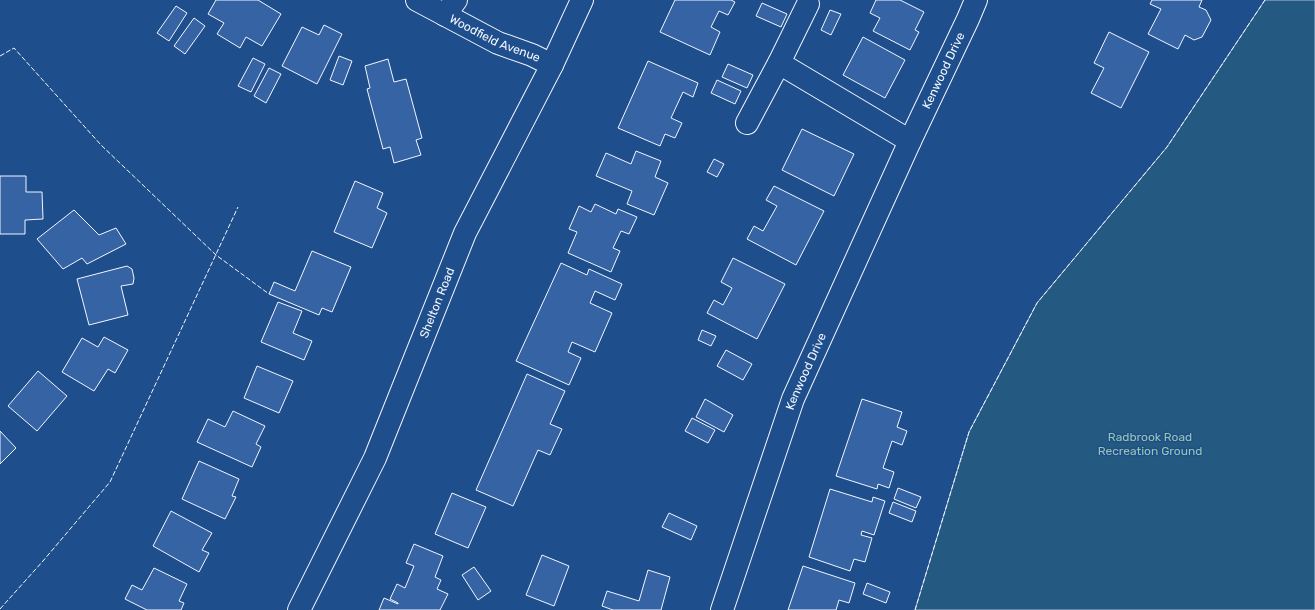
<svg xmlns="http://www.w3.org/2000/svg" width="1315" height="610" font-family="Rubik,sans-serif">
	<style>
		.green { fill: #245a82; stroke: #a8bbd7 }
		.building { fill: #3563a3; stroke: #f2f6ff }
		.lines { fill: none; stroke-linecap: round; stroke-linejoin: round }
		.minor-casing { stroke: #f2f6ff; stroke-width: 24 }
		.major-casing { stroke: #f2f6ff; stroke-width: 24 }
		.minor { stroke: #1f4e8c; stroke-width: 22 }
		.major { stroke: #1f4e8c; stroke-width: 22 }
		.fence { stroke: #f2f6ff; stroke-width: 1; stroke-dasharray: 5 2; stroke-linecap: butt }
		.labels { text-anchor: middle; dominant-baseline: central; stroke-width: 3; stroke-linejoin: round; paint-order: stroke }
		.street-label { font-size: 12px; fill: #f2f6ff; stroke: #1f4e8c }
		.park-label { font-size: 12px; fill: #97c8a6; stroke: #1f4e8c }
	</style>
	<rect width="100%" height="100%" fill="#1f4e8c"/>
	<path class="green" d="M 1265,0 L 1315,0 L 1315,610 L 915,610 L 969,432 L 1037,303 L 1167,147 Z"/>
	<g class="building">
		<path d="M 216,0 L 258,0 L 281,14 L 262,46 L 246,37 L 240,48 L 217,34 L 224,23 L 208,14 Z"/>
		<path d="M 675,0 L 731,0 L 735,2 L 728,15 L 719,11 L 711,27 L 720,32 L 710,55 L 660,32 Z"/>
		<path d="M 876,0 L 900,0 L 924,12 L 915,30 L 919,32 L 910,50 L 873,31 L 880,18 L 870,13 Z"/>
		<path d="M 1152,0 L 1202,0 L 1199,7 L 1206,10 L 1211,20 L 1202,37 L 1194,40 L 1185,35 L 1178,49 L 1148,34 L 1161,9 L 1150,4 Z"/>
		<path d="M 762,3 L 787,14 L 781,27 L 756,16 Z"/>
		<path d="M 176,6 L 187,13 L 169,41 L 157,33 Z"/>
		<path d="M 830,10 L 841,14 L 831,35 L 821,30 Z"/>
		<path d="M 194,18 L 205,26 L 185,54 L 174,46 Z"/>
		<path d="M 324,25 L 342,34 L 317,84 L 282,66 L 302,27 L 319,35 Z"/>
		<path d="M 1109,32 L 1149,52 L 1121,108 L 1091,93 L 1104,68 L 1094,63 Z"/>
		<path d="M 863,37 L 905,60 L 885,98 L 843,75 Z"/>
		<path d="M 339,56 L 352,61 L 343,85 L 330,80 Z"/>
		<path d="M 253,58 L 265,64 L 251,92 L 238,86 Z"/>
		<path d="M 388,59 L 394,82 L 406,79 L 422,138 L 416,140 L 421,155 L 394,163 L 390,147 L 383,149 L 367,89 L 370,88 L 365,66 Z"/>
		<path d="M 648,61 L 698,83 L 693,97 L 683,92 L 671,118 L 682,123 L 675,138 L 665,134 L 660,146 L 618,128 Z"/>
		<path d="M 728,64 L 753,75 L 747,88 L 722,77 Z"/>
		<path d="M 269,68 L 281,74 L 266,103 L 254,96 Z"/>
		<path d="M 717,80 L 741,91 L 735,104 L 711,93 Z"/>
		<path d="M 802,129 L 854,154 L 834,196 L 782,170 Z"/>
		<path d="M 636,151 L 661,161 L 655,177 L 668,183 L 654,215 L 627,204 L 632,191 L 596,176 L 606,153 L 631,164 Z"/>
		<path d="M 714,159 L 724,164 L 717,177 L 707,172 Z"/>
		<path d="M 0,176 L 26,176 L 26,192 L 42,192 L 43,219 L 25,220 L 25,234 L 0,234 Z"/>
		<path d="M 355,181 L 383,193 L 377,208 L 387,213 L 372,248 L 334,232 Z"/>
		<path d="M 774,186 L 824,211 L 796,265 L 747,239 L 754,226 L 763,231 L 777,206 L 766,200 Z"/>
		<path d="M 595,204 L 616,214 L 618,209 L 637,217 L 629,234 L 621,231 L 613,248 L 620,251 L 611,272 L 568,253 L 577,232 L 569,229 L 579,206 L 591,212 Z"/>
		<path d="M 74,210 L 99,235 L 116,228 L 126,244 L 87,264 L 82,258 L 63,269 L 37,239 Z"/>
		<path d="M 312,251 L 351,267 L 332,312 L 322,308 L 319,315 L 269,294 L 274,282 L 295,291 Z"/>
		<path d="M 733,258 L 785,284 L 757,339 L 707,313 L 714,300 L 723,305 L 732,288 L 721,282 Z"/>
		<path d="M 561,263 L 587,275 L 589,269 L 622,284 L 615,300 L 595,291 L 590,303 L 612,313 L 595,352 L 572,342 L 568,352 L 581,358 L 569,385 L 516,361 Z"/>
		<path d="M 127,266 L 132,269 L 134,278 L 133,284 L 121,286 L 128,315 L 89,325 L 77,279 Z"/>
		<path d="M 278,302 L 302,311 L 293,333 L 312,341 L 304,360 L 261,342 Z"/>
		<path d="M 702,330 L 716,336 L 711,346 L 698,340 Z"/>
		<path d="M 104,337 L 128,350 L 115,373 L 108,369 L 94,391 L 62,372 L 82,338 L 98,347 Z"/>
		<path d="M 726,350 L 752,364 L 743,380 L 717,366 Z"/>
		<path d="M 257,366 L 293,381 L 279,413 L 244,398 Z"/>
		<path d="M 38,371 L 67,396 L 37,431 L 8,406 Z"/>
		<path d="M 527,374 L 565,391 L 550,424 L 562,429 L 550,455 L 538,450 L 513,506 L 476,490 Z"/>
		<path d="M 705,399 L 733,415 L 724,432 L 696,417 Z"/>
		<path d="M 862,399 L 902,412 L 897,427 L 907,431 L 902,445 L 892,441 L 883,468 L 894,472 L 889,488 L 878,484 L 877,489 L 836,476 Z"/>
		<path d="M 233,411 L 265,426 L 256,444 L 261,447 L 252,467 L 197,442 L 208,419 L 225,427 Z"/>
		<path d="M 692,418 L 715,430 L 708,443 L 685,431 Z"/>
		<path d="M 0,431 L 16,448 L 0,464 Z"/>
		<path d="M 199,461 L 239,479 L 232,496 L 236,497 L 225,519 L 182,499 Z"/>
		<path d="M 898,488 L 921,497 L 916,508 L 894,499 Z"/>
		<path d="M 830,489 L 872,502 L 873,497 L 885,501 L 874,535 L 862,531 L 861,535 L 872,538 L 865,562 L 854,559 L 850,571 L 809,557 Z"/>
		<path d="M 452,493 L 486,507 L 468,548 L 435,534 Z"/>
		<path d="M 893,502 L 916,511 L 912,522 L 889,513 Z"/>
		<path d="M 171,511 L 212,533 L 202,550 L 209,553 L 199,572 L 153,546 Z"/>
		<path d="M 669,513 L 697,526 L 691,540 L 662,527 Z"/>
		<path d="M 414,544 L 443,556 L 435,577 L 441,580 L 437,589 L 448,594 L 440,610 L 379,610 L 384,598 L 398,604 L 398,603 L 390,599 L 397,584 L 405,588 L 414,566 L 406,563 Z"/>
		<path d="M 542,555 L 569,566 L 554,606 L 526,595 Z"/>
		<path d="M 803,566 L 855,583 L 849,603 L 839,600 L 836,610 L 788,610 Z"/>
		<path d="M 474,567 L 491,591 L 478,600 L 462,575 Z"/>
		<path d="M 154,568 L 187,584 L 179,601 L 184,603 L 181,610 L 147,610 L 125,599 L 132,585 L 142,590 Z"/>
		<path d="M 648,570 L 670,577 L 661,610 L 613,610 L 602,606 L 607,591 L 639,601 Z"/>
		<path d="M 867,583 L 890,592 L 886,603 L 863,594 Z"/>
	</g>
	<g class="lines">
		<g class="minor-casing">
			<g id="minor">
				<path id="s1" d="M 417,0 L 498,43 L 532,55 L 552,65"/>
				<path d="M 445,15 L 456,0"/>
				<path d="M 779,63 L 808,4"/>
				<path d="M 747,123 L 779,63 L 910,141"/>
				<path id="s2" d="M 722,610 L 793,399 L 910,141 L 968,19 L 976,0"/>
			</g>
		</g>
		<g class="major-casing">
			<g id="major">
				<path id="s3" d="M 299,610 L 375,458 L 465,233 L 552,65 L 582,0"/>
			</g>
		</g>
		<use href="#minor" class="minor"/>
		<use href="#major" class="major"/>
		<g class="fence">
			<path d="M 0,56 L 14,48 L 101,145 L 216,255 L 269,294"/>
			<path d="M 0,609 L 43,561 L 110,482 L 238,207"/>
			<path d="M 915,610 L 969,432 L 1037,303 L 1167,147 L 1265,0"/>
		</g>
	</g>
	<g class="labels">
		<g class="street-label">
			<text stroke="none"><textPath href="#s1" startOffset="87">Woodfield Avenue</textPath></text>
			<text stroke="none"><textPath href="#s2" startOffset="584">Kenwood Drive</textPath></text>
			<text stroke="none"><textPath href="#s3" startOffset="337">Shelton Road</textPath></text>
			<text stroke="none"><textPath href="#s2" startOffset="253">Kenwood Drive</textPath></text>
		</g>
		<g class="park-label">
			<text x="1150" y="437">Radbrook Road<tspan x="1150" dy="14">Recreation Ground</tspan></text>
		</g>
	</g>
</svg>
